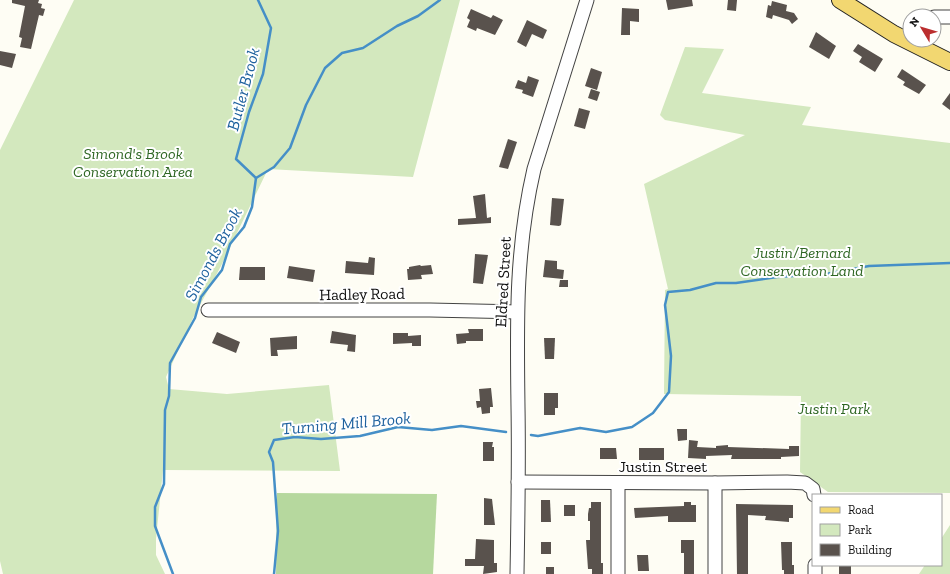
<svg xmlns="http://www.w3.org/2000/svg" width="950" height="574" font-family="'Zilla Slab',serif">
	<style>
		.green { fill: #d3e8be }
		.forest { fill: #b6d89e }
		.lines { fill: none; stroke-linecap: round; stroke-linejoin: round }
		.stream { stroke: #458fc7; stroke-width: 2.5 }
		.building { fill: #59524d }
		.minor-casing { stroke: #434343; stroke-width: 15 }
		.major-casing { stroke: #212121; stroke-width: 18 }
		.minor { stroke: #fff; stroke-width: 13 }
		.major { stroke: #f2d771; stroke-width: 16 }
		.labels { text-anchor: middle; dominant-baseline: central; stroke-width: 4; stroke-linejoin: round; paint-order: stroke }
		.park-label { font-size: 16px; font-style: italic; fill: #2e6623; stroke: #fff }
		.street-label { font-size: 16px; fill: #101010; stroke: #fff }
		.water-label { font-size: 17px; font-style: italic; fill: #1e619e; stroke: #fff }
	</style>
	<rect width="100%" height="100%" fill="#fefdf4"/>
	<g class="green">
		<path d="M 74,0 L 460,0 L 413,177 L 268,169 L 221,266 L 193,318 L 166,377 L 169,389 L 227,394 L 329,385 L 340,471 L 163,470 L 156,539 L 156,555 L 165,574 L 3,574 L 0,561 L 0,150 Z"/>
		<path d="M 685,47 L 724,49 L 702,93 L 811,107 L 802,125 L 950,143 L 950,493 L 828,492 L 800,472 L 801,396 L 664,394 L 665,290 L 668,289 L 644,184 L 745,135 L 665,120 L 660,115 Z"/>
		<path d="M 950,525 L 950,574 L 919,574 L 925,565 L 941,565 L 941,539 Z"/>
	</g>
	<path class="forest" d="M 277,493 L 437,494 L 433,574 L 276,574 Z"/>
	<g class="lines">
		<g class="stream">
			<path d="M 256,178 L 236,159 L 249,112 L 263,74 L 271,28 L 258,0"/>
			<path d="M 531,435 L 538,436 L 580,428 L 606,432 L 632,427 L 653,413 L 669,392 L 671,356 L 665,305 L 668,292 L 690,290 L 716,283 L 736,283 L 777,277 L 826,274 L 869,266 L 950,263"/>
			<path d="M 173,574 L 155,526 L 155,507 L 164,484 L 165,410 L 169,396 L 170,363 L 195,318 L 201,297 L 222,270 L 230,244 L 244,227 L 252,207 L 256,178 L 274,167 L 290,148 L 306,105 L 325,68 L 342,53 L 363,48 L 397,26 L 418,16 L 440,0"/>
			<path d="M 274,574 L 278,531 L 273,462 L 269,452 L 274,440 L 295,437 L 321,439 L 360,436 L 398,427 L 432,430 L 461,426 L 506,432"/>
		</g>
	</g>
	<g class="building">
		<path d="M 12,0 L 39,0 L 38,3 L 42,4 L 41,8 L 45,9 L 43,16 L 39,15 L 31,49 L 20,47 L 22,38 L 19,37 L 25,6 L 12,3 Z"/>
		<path d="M 666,0 L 692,0 L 693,6 L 668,10 Z"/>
		<path d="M 728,0 L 737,0 L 736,11 L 727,10 Z"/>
		<path d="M 772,1 L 787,5 L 786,11 L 794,13 L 798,19 L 792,24 L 789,20 L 773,15 L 772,19 L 766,17 L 768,5 L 771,6 Z"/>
		<path d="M 622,8 L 639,9 L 639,22 L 630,21 L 630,35 L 621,35 Z"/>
		<path d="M 471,9 L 491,18 L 493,15 L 503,20 L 495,35 L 477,28 L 476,31 L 467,27 L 470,20 L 467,18 Z"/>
		<path d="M 527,20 L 547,30 L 543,39 L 532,34 L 526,47 L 517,42 Z"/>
		<path d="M 816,32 L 836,46 L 829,59 L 809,47 Z"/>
		<path d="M 858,44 L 883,59 L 875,72 L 859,62 L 862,57 L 853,51 Z"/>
		<path d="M 0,51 L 16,54 L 12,68 L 0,65 Z"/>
		<path d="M 591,68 L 602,72 L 597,90 L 585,86 Z"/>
		<path d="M 902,69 L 926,85 L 919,94 L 903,85 L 905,82 L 897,77 Z"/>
		<path d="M 528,76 L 539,80 L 533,97 L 522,93 L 523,90 L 515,88 L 518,80 L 526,83 Z"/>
		<path d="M 591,89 L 600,92 L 597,101 L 588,98 Z"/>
		<path d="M 950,93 L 950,110 L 942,104 Z"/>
		<path d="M 579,108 L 590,111 L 585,129 L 574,126 Z"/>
		<path d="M 508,139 L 517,142 L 508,169 L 499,167 Z"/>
		<path d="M 485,194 L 487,218 L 491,217 L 491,223 L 458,225 L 458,219 L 476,218 L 473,196 Z"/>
		<path d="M 552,198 L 564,199 L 561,225 L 559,226 L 550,225 Z"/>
		<path d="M 475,254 L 488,255 L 483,284 L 473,283 Z"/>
		<path d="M 369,257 L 375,258 L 374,275 L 345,273 L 346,261 L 368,263 Z"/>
		<path d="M 545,260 L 557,261 L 557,269 L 564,270 L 563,279 L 543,277 Z"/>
		<path d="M 420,265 L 421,266 L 431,265 L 433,274 L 421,275 L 422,279 L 408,280 L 407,269 L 409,269 L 409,267 Z"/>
		<path d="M 289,266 L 315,270 L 313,282 L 287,278 Z"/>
		<path d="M 240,267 L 265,267 L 265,280 L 239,280 Z"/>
		<path d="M 560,280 L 568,280 L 568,287 L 559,287 Z"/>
		<path d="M 468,329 L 483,329 L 483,341 L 466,341 L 466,343 L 457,344 L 456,334 L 469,333 Z"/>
		<path d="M 332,331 L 356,335 L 355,352 L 347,351 L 348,345 L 330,343 Z"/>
		<path d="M 217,332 L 240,342 L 236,353 L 212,343 Z"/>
		<path d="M 393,333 L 408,333 L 408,336 L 421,335 L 421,346 L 412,346 L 412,343 L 393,344 Z"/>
		<path d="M 297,336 L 297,349 L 277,350 L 278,356 L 271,356 L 270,338 Z"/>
		<path d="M 544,338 L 555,338 L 554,359 L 545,359 Z"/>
		<path d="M 491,388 L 493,407 L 490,407 L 490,413 L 482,414 L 481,407 L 477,408 L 476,401 L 480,401 L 479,389 Z"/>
		<path d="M 544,393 L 558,393 L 558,408 L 555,408 L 555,415 L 544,415 Z"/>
		<path d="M 677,429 L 687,429 L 687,440 L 678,441 Z"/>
		<path d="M 689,440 L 698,441 L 697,447 L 716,448 L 716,446 L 728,445 L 728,447 L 789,449 L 789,446 L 799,446 L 799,456 L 781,457 L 781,459 L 731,459 L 732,455 L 706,456 L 706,459 L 688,458 Z"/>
		<path d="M 483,442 L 493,442 L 492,447 L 494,447 L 494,461 L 483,461 Z"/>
		<path d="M 600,448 L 616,448 L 617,459 L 600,459 Z"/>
		<rect x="639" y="448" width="25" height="12"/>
		<path d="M 484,498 L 492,499 L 495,525 L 484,525 Z"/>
		<path d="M 541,500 L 550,500 L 551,522 L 541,522 Z"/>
		<path d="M 591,502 L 601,502 L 601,563 L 603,563 L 603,574 L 592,574 L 592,569 L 588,569 L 586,540 L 590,540 L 590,521 L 588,521 L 588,514 L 589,508 L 591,508 Z"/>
		<path d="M 684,502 L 691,502 L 691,505 L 696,505 L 696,522 L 668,522 L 668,516 L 635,518 L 634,508 L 684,506 Z"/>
		<path d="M 736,504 L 793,505 L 793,518 L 789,518 L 789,522 L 765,520 L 766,516 L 748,515 L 748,574 L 737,574 Z"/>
		<rect x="564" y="505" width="11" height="11"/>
		<path d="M 476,539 L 494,540 L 494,563 L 497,563 L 497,572 L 483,574 L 484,566 L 465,566 L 465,559 L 475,559 Z"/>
		<path d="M 681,540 L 694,540 L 694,574 L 684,574 L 684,553 L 681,553 Z"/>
		<rect x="541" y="542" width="10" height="12"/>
		<path d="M 781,542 L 792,542 L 792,565 L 794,565 L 794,574 L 784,574 L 784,570 L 782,570 Z"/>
		<path d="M 637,555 L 648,555 L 649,571 L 638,571 Z"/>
		<rect x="839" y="565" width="12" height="9"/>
		<rect x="546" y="567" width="8" height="7"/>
	</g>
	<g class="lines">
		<g class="minor-casing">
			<g id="minor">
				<path d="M 934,17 L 950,17"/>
				<path d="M 208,310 L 430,310 L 517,312"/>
				<path d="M 518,482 L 715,483 L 787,482 L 805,483 L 813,489 L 814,495"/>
				<path d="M 715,483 L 715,574"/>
				<path d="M 517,574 C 518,518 519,463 518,407 C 517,324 515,251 534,169 L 587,0"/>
				<path d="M 618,574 L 618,483"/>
				<path d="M 815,574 L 815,565"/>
			</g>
		</g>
		<g class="major-casing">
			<path id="major" d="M 840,0 L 894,34 L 950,62"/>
		</g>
		<use href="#minor" class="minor"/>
		<use href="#major" class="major"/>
	</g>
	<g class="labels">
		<g class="park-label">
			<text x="133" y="153">Simond's Brook<tspan x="133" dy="18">Conservation Area</tspan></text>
			<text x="802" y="252">Justin/Bernard<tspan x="802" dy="18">Conservation Land</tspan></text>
			<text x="834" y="408">Justin Park</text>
		</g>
		<g class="street-label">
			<text transform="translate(503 282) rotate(-87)">Eldred Street</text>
			<text transform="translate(362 294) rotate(-1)">Hadley Road</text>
			<text x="663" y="466">Justin Street</text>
		</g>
		<g class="water-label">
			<text transform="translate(243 89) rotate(-75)">Butler Brook</text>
			<text transform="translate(213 254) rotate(-62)">Simonds Brook</text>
			<text transform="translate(346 423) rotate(-5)">Turning Mill Brook</text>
		</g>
	</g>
	<rect x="812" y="494" width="130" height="72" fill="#ffffff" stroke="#9f9f9f"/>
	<rect x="820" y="507" width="20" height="6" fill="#f2d771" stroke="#9f9f9f"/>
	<text x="848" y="514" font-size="12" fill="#101010">Road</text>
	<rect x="820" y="524" width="20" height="12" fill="#d3e8be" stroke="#9f9f9f"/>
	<text x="848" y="534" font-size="12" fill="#101010">Park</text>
	<rect x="820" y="544" width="20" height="12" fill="#59524d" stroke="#9f9f9f"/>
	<text x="848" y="554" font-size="12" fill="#101010">Building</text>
	<g transform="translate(922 28) rotate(308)"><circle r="19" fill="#ffffff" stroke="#9f9f9f"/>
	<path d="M0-3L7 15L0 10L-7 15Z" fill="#bb2e2f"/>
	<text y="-6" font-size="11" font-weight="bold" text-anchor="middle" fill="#101010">N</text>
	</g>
</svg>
